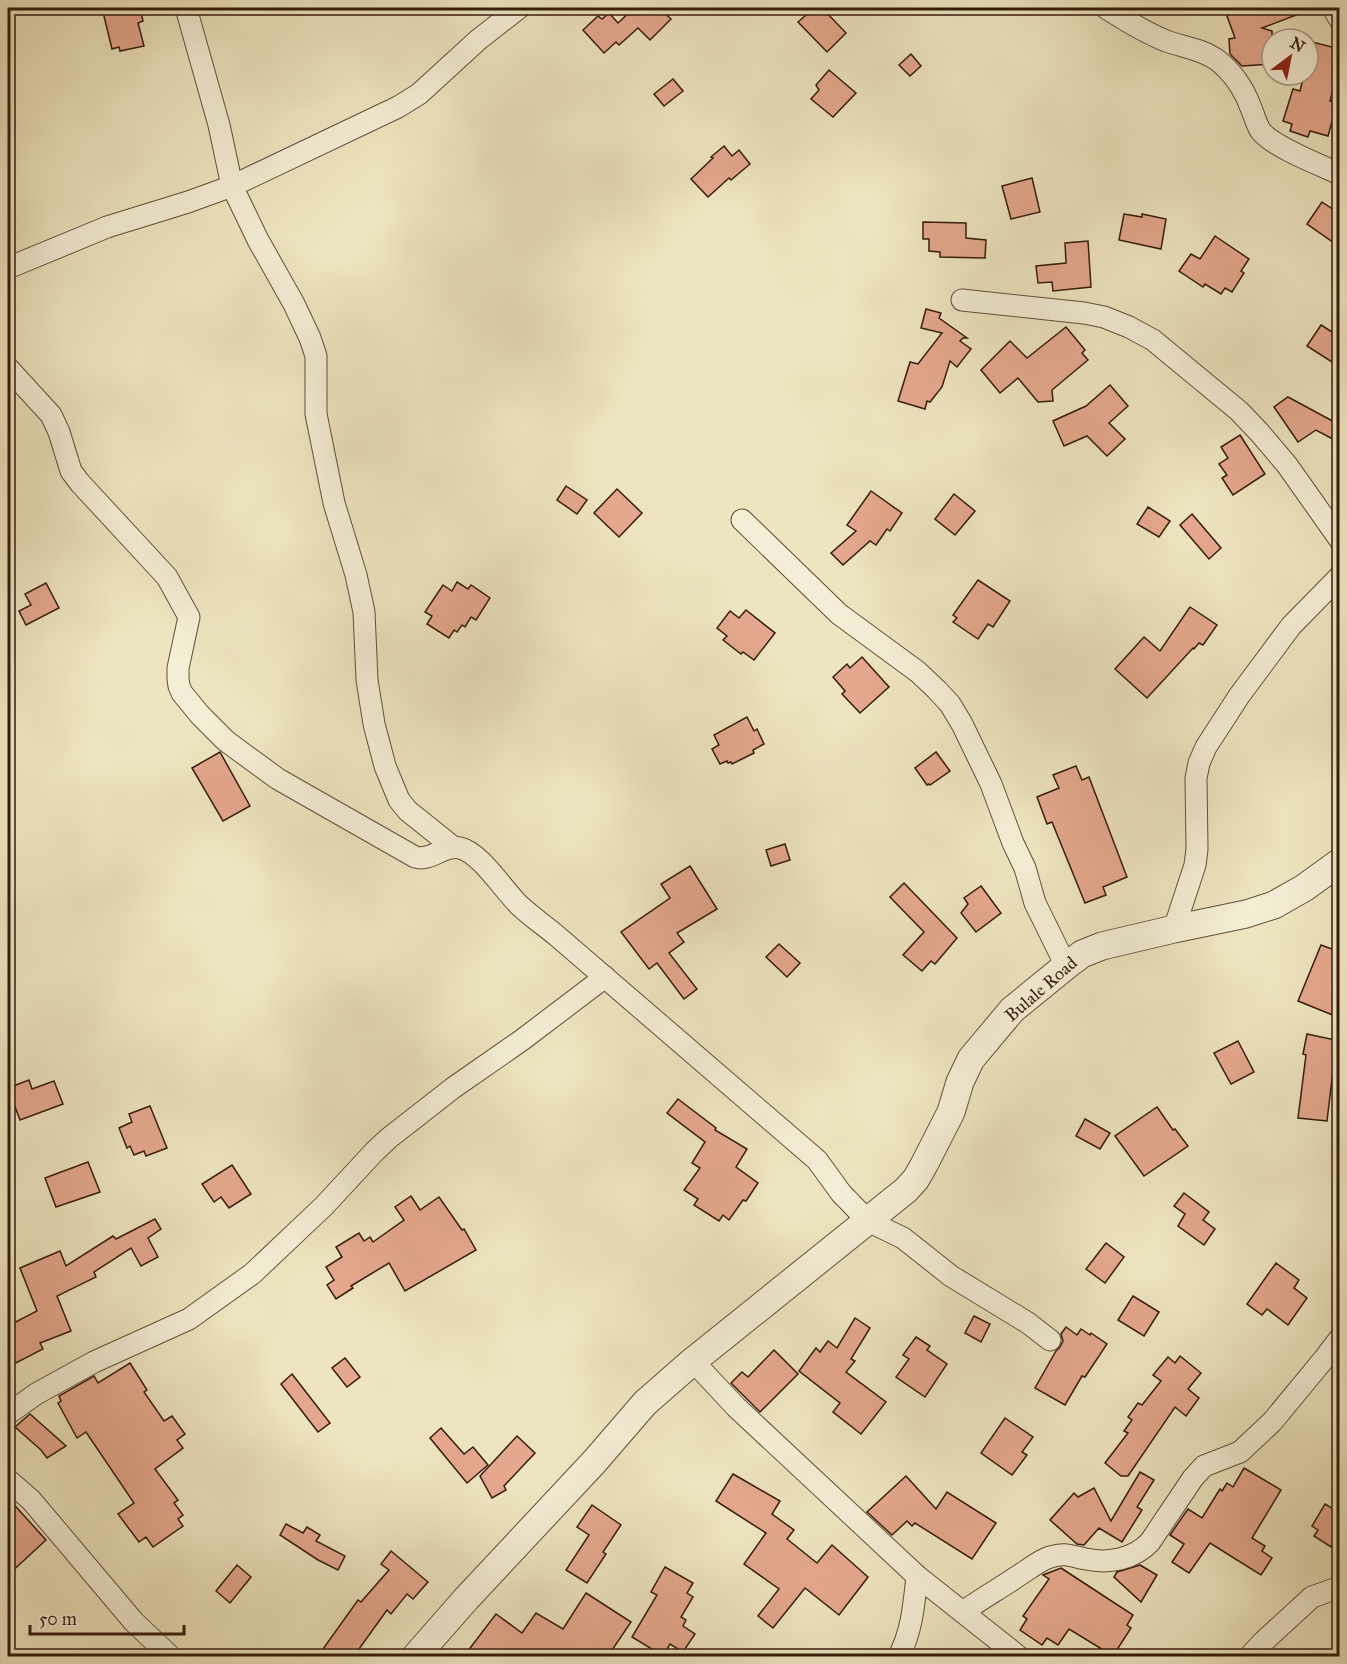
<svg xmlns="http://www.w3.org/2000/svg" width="1347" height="1664" font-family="'IM FELL Great Primer',serif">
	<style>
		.building { fill: #e5a88e; stroke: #341b0c; stroke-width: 1.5 }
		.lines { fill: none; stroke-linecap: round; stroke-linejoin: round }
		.minor-casing { stroke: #624e39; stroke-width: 23 }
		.tertiary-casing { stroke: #624e39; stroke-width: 29 }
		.minor { stroke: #f4eed6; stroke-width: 21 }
		.tertiary { stroke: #f4eed6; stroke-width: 27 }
		.labels { text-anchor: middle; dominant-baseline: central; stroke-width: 6; stroke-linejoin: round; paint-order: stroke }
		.street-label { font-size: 18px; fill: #341b0c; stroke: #f4eed6 }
	</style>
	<rect width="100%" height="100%" fill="#eee5c0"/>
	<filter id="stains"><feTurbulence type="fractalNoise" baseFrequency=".00333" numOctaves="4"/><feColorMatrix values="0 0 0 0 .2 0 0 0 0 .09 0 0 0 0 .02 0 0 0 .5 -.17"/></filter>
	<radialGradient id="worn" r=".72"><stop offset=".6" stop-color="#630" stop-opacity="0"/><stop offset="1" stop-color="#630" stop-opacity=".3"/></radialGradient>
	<g class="building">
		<path d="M 121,8 L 140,8 L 143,21 L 138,23 L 144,46 L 120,51 L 119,47 L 112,49 L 103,12 Z"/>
		<path d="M 634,8 L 659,8 L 671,19 L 650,40 L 638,28 L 619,45 L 616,42 L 604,53 L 583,30 L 598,16 L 602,19 L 609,13 L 618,23 Z"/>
		<path d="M 814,8 L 822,8 L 846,33 L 827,52 L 798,22 Z"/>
		<path d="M 1224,8 L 1312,8 L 1312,9 L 1262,28 L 1272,31 L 1272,64 L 1242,66 L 1230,54 L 1229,39 L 1235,38 Z"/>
		<path d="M 1312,42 L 1340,49 L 1340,62 L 1330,101 L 1337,103 L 1328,136 L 1310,131 L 1308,137 L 1290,131 L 1292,124 L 1283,121 L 1293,89 L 1300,91 L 1304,75 L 1308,75 L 1308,60 Z"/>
		<path d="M 911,54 L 921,66 L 910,76 L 899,65 Z"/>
		<path d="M 829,70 L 856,93 L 833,117 L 811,99 L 819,90 L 816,85 Z"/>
		<path d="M 673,79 L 683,91 L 664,106 L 654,94 Z"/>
		<path d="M 724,146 L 732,156 L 739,150 L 750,164 L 731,180 L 729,178 L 708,197 L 691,179 L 713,158 L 711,157 Z"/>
		<path d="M 1032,178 L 1040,212 L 1011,219 L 1002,186 Z"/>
		<path d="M 1322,202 L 1340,214 L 1340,247 L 1307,224 Z"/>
		<path d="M 1124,214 L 1142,217 L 1142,214 L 1166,219 L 1161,249 L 1119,240 Z"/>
		<path d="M 923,222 L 966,223 L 966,238 L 986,240 L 985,258 L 940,257 L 940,252 L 929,251 L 929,239 L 923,239 Z"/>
		<path d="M 1215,236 L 1249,259 L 1241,271 L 1244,273 L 1232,292 L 1225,288 L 1221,294 L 1205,284 L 1203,287 L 1179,271 L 1191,254 L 1200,259 Z"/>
		<path d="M 1088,241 L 1091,287 L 1053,291 L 1052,282 L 1038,283 L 1036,266 L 1066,263 L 1065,243 Z"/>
		<path d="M 926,309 L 941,313 L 939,318 L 967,338 L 963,338 L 960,341 L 971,349 L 957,367 L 950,361 L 942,387 L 930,402 L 927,401 L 925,409 L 898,401 L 910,362 L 918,364 L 942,333 L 921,328 Z"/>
		<path d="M 1321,325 L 1340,337 L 1340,351 L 1332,362 L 1307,346 Z"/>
		<path d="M 1066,327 L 1085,350 L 1082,353 L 1088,360 L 1052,390 L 1053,401 L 1038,402 L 1018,378 L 1000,393 L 981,370 L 1010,341 L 1027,358 Z"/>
		<path d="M 1110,385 L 1128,406 L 1109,423 L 1125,439 L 1107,456 L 1087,436 L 1064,446 L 1053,421 L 1086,406 Z"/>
		<path d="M 1288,397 L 1340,425 L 1340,443 L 1316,430 L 1298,442 L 1274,407 Z"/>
		<path d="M 1240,435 L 1265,474 L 1233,495 L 1222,478 L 1227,475 L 1219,464 L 1228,458 L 1221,447 Z"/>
		<path d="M 566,486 L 587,500 L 577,514 L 557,500 Z"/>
		<path d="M 617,489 L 642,513 L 619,537 L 594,513 Z"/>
		<path d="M 871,491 L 902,513 L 890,531 L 887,529 L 876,545 L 870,541 L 843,565 L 831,553 L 856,531 L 847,525 Z"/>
		<path d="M 954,494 L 975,511 L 955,535 L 935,519 Z"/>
		<path d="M 1148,507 L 1170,521 L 1159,537 L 1137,524 Z"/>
		<path d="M 1192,514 L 1221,548 L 1209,559 L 1180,525 Z"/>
		<path d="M 978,580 L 1010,601 L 993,627 L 988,624 L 978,639 L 953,622 L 957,618 L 953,615 Z"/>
		<path d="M 457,582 L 468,589 L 471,585 L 490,598 L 476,620 L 471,617 L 465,627 L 462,625 L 457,632 L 454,630 L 449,638 L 427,624 L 432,616 L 425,612 L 443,585 L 452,591 Z"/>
		<path d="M 46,583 L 59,608 L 26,625 L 19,611 L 31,605 L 25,594 Z"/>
		<path d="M 1190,607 L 1217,625 L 1203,645 L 1199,643 L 1194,649 L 1193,648 L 1147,698 L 1115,669 L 1144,637 L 1160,651 Z"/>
		<path d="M 746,610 L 775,633 L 754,660 L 743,652 L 741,654 L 723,640 L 727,636 L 717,628 L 730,611 L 739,618 Z"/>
		<path d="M 862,657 L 889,687 L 860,713 L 842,694 L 845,691 L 833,677 L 847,664 L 850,668 Z"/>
		<path d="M 747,717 L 754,731 L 757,729 L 764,744 L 753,750 L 754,753 L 732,764 L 731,762 L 728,763 L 727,761 L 720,764 L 712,749 L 719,745 L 714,735 Z"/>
		<path d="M 220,752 L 250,806 L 223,821 L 192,768 Z"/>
		<path d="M 936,752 L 950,771 L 930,785 L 929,784 L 927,785 L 915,768 Z"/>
		<path d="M 1076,766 L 1082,780 L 1089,777 L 1127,877 L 1103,887 L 1106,895 L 1085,903 L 1052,822 L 1047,824 L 1037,797 L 1059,788 L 1053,775 Z"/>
		<path d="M 785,844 L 790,860 L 771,866 L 766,850 Z"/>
		<path d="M 690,866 L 717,909 L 677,933 L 684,942 L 669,953 L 697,989 L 684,999 L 657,963 L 649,969 L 621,932 L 670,898 L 661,884 Z"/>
		<path d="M 904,883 L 957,938 L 935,964 L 931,961 L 922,971 L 903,955 L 924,932 L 890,897 Z"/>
		<path d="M 981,886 L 1001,913 L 976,932 L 961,913 L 968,904 L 964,898 Z"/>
		<path d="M 779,944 L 800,963 L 787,977 L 766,957 Z"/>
		<path d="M 1321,945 L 1340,952 L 1340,1018 L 1298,1001 Z"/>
		<path d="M 1307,1034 L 1340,1041 L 1340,1063 L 1334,1062 L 1327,1121 L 1298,1118 L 1306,1055 L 1303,1054 Z"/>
		<path d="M 1238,1041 L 1254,1072 L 1231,1084 L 1214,1053 Z"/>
		<path d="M 29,1080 L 32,1089 L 54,1081 L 63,1104 L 20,1120 L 8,1088 Z"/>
		<path d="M 678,1099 L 716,1128 L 715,1130 L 747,1149 L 736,1167 L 758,1183 L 746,1201 L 743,1200 L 729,1220 L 723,1215 L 719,1221 L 694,1205 L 698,1199 L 684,1190 L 700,1168 L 692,1163 L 705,1142 L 667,1113 Z"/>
		<path d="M 150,1106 L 167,1148 L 146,1156 L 144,1151 L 134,1155 L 130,1146 L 127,1148 L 119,1128 L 132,1122 L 129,1114 Z"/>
		<path d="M 1157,1107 L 1173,1130 L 1175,1129 L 1188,1146 L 1144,1176 L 1115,1136 Z"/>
		<path d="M 1085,1119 L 1110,1133 L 1100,1149 L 1076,1136 Z"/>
		<path d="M 88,1162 L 100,1192 L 56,1207 L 45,1178 Z"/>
		<path d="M 232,1165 L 251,1194 L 229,1208 L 221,1197 L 214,1202 L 202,1184 Z"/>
		<path d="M 1184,1193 L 1209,1212 L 1203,1220 L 1215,1229 L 1204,1245 L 1178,1226 L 1185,1214 L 1174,1206 Z"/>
		<path d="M 411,1196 L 420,1210 L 439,1197 L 462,1230 L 464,1229 L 476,1250 L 405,1291 L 389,1263 L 351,1286 L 353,1288 L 336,1299 L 327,1285 L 334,1280 L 326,1267 L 342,1257 L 336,1247 L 359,1233 L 364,1241 L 370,1237 L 373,1242 L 404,1220 L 395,1207 Z"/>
		<path d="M 155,1219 L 161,1229 L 148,1238 L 158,1257 L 141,1266 L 131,1248 L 94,1272 L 96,1277 L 57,1296 L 71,1331 L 40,1343 L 43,1349 L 8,1367 L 8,1326 L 37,1311 L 20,1268 L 60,1251 L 66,1266 L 113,1236 L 116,1239 Z"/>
		<path d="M 1106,1243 L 1124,1257 L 1105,1283 L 1086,1269 Z"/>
		<path d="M 1276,1263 L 1299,1280 L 1294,1288 L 1307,1298 L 1288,1325 L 1267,1309 L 1262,1315 L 1247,1304 Z"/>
		<path d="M 1133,1296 L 1159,1312 L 1144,1336 L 1118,1320 Z"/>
		<path d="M 974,1316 L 990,1324 L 981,1342 L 965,1333 Z"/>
		<path d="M 855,1318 L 870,1328 L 851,1359 L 855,1361 L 846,1372 L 886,1402 L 861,1434 L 833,1412 L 840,1403 L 799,1371 L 816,1348 L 820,1352 L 828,1341 L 837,1348 Z"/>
		<path d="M 1066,1327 L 1077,1335 L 1081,1329 L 1090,1335 L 1091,1333 L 1107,1344 L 1085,1377 L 1082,1376 L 1065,1405 L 1035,1388 L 1056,1351 L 1060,1347 L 1063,1341 L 1061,1334 Z"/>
		<path d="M 916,1337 L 930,1346 L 927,1350 L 947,1364 L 925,1397 L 896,1377 L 909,1359 L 903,1355 Z"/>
		<path d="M 774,1350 L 798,1374 L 760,1412 L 731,1383 L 742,1372 L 748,1377 Z"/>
		<path d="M 1180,1356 L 1201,1373 L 1188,1389 L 1199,1398 L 1186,1416 L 1175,1407 L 1128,1476 L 1121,1476 L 1105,1463 L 1128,1433 L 1124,1431 L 1132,1420 L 1128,1417 L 1138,1403 L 1142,1405 L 1161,1381 L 1153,1375 L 1168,1357 L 1175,1363 Z"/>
		<path d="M 345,1358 L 360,1377 L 347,1387 L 332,1368 Z"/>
		<path d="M 130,1363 L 147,1390 L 144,1392 L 164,1421 L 172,1416 L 185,1434 L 177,1440 L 183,1448 L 155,1469 L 178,1500 L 174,1503 L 183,1515 L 178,1519 L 183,1526 L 153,1547 L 146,1537 L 139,1542 L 118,1514 L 134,1503 L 86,1432 L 77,1438 L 58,1403 L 61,1401 L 59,1396 L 94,1376 L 98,1383 Z"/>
		<path d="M 292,1374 L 330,1423 L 318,1432 L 281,1384 Z"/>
		<path d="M 30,1414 L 66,1446 L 47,1458 L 41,1450 L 15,1427 Z"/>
		<path d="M 1005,1418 L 1033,1437 L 1022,1452 L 1027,1455 L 1012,1475 L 981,1453 Z"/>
		<path d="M 441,1428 L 464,1454 L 473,1447 L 488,1465 L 467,1483 L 430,1438 Z"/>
		<path d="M 517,1436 L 535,1453 L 504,1486 L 506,1490 L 492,1498 L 480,1476 Z"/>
		<path d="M 1244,1468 L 1281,1490 L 1252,1538 L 1265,1546 L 1262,1551 L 1272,1558 L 1261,1575 L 1210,1543 L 1189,1573 L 1172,1562 L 1184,1544 L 1170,1535 L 1188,1509 L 1202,1518 L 1220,1489 L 1222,1491 L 1227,1483 L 1233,1487 Z"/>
		<path d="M 1140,1472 L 1154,1480 L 1137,1507 L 1142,1510 L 1122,1542 L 1099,1528 L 1084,1545 L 1077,1544 L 1050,1520 L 1074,1493 L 1078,1497 L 1094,1488 L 1111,1521 Z"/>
		<path d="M 733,1474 L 780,1501 L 772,1514 L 794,1530 L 787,1539 L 817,1563 L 832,1545 L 868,1577 L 839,1615 L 805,1588 L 773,1628 L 758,1616 L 779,1589 L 744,1564 L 766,1533 L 716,1501 Z"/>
		<path d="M 906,1476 L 936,1509 L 947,1492 L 996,1523 L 972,1559 L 915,1523 L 912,1526 L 907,1521 L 892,1535 L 867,1512 Z"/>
		<path d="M 8,1498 L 46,1540 L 8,1575 Z"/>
		<path d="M 1325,1504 L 1340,1513 L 1340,1546 L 1334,1543 L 1331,1547 L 1314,1536 L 1318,1530 L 1312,1526 Z"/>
		<path d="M 592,1505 L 621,1525 L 603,1552 L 606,1554 L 587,1583 L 566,1570 L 589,1535 L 577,1527 Z"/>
		<path d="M 286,1524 L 303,1533 L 307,1527 L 320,1535 L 316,1541 L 345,1556 L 338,1570 L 318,1560 L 280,1535 Z"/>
		<path d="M 391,1551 L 428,1582 L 413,1599 L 407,1594 L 391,1614 L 387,1610 L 354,1656 L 318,1656 L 358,1600 L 361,1602 L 389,1570 L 381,1564 Z"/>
		<path d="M 237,1565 L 251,1577 L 230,1603 L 216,1591 Z"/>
		<path d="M 1140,1565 L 1157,1575 L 1141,1602 L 1114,1577 L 1117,1572 Z"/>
		<path d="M 665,1567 L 693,1583 L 687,1593 L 693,1597 L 681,1617 L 686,1620 L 683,1626 L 695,1634 L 683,1652 L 670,1644 L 663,1656 L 632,1637 L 657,1595 L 651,1592 Z"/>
		<path d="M 1061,1568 L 1133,1615 L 1127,1625 L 1131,1628 L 1113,1656 L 1069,1629 L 1058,1645 L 1047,1638 L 1042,1645 L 1020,1630 L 1027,1619 L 1023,1616 L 1049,1579 L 1043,1575 Z"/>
		<path d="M 586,1593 L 631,1622 L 608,1656 L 464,1656 L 496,1614 L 522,1633 L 536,1613 L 563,1629 Z"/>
	</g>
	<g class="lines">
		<g class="minor-casing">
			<g id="minor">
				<path d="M 186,8 L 219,125 L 232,186 L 258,240 L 294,304 L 310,338 L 316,356 L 316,414 L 334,503 L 356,575 L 364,612 L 367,680 L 374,724 L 385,766 L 399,800 L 408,811 L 453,847"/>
				<path d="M 1106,8 C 1125,20 1144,32 1166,41 C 1183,47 1202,49 1217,60 C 1234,73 1244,89 1251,108 C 1254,115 1256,123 1260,130 C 1271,146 1320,165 1340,174"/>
				<path d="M 1333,8 L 1340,20"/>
				<path d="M 8,268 L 107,227 L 188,202 L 232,186 L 398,107 L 419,94 L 478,40 L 519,8"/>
				<path d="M 962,300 L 1084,313 L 1104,317 L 1129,327 L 1153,340 L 1239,411 L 1259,432 L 1287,465 L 1340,540"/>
				<path d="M 8,368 L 51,415 L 59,432 L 71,471 L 80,483 L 167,577 L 189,617 L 178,668 L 178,679 L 179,686 L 182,693 L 200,715 L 226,741 L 278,779 L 415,857 C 431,862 444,844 460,848 C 481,853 504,891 520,906 C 532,917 545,926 557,936 L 817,1160 L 841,1193 L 868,1221 L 903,1238 L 951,1276 L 1028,1323 L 1050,1340"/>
				<path d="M 742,520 L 839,614 L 918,672 L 937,690 L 950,704 L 962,724 L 991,784 L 1013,843 L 1025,868 L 1035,903 L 1066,966"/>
				<path d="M 1174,929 L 1195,865 L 1197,849 L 1196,778 L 1199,763 L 1206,747 L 1239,696 L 1291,626 L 1340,576"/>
				<path d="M 693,1361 L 736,1407 L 917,1576 L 1018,1656"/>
				<path d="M 8,1414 L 36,1394 L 94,1362 L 189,1319 L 252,1274 L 324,1206 L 375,1151 L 389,1138 L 453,1088 L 522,1040 L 605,977"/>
				<path d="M 8,1480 L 31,1500 L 134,1622 L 170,1656"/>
				<path d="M 963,1612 C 981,1599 999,1589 1018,1576 C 1028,1570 1038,1561 1050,1557 C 1066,1552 1070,1556 1086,1559 C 1109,1564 1134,1559 1150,1542 L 1193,1478 L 1204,1466 L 1240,1452 L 1272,1422 L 1324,1359 L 1340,1338"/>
				<path d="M 899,1656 C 912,1631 914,1604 917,1576"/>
				<path d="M 1250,1656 L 1263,1642 L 1312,1597 L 1340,1587"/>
			</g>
		</g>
		<g class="tertiary-casing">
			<path id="tertiary" d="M 416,1656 L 466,1599 L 595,1461 L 645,1403 L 693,1361 L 906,1190 L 916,1179 L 925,1163 L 951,1112 L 960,1082 L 971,1059 L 1012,1010 L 1066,966 L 1082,954 L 1102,946 L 1174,929 L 1246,914 L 1274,905 L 1304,888 L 1340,862"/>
		</g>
		<use href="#minor" class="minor"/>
		<use href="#tertiary" class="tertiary"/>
	</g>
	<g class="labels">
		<g class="street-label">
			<text transform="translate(1041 989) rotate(-41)">Bulale Road</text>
		</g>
	</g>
	<rect width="1347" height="1664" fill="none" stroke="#eee5c0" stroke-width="30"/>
	<rect x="9" y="9" width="1329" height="1646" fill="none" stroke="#341b0c" stroke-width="3"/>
	<rect x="15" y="15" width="1317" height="1634" fill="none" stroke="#341b0c" stroke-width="1.5"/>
	<g transform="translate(1290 57) rotate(32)"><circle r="28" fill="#f4eed6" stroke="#a79a85" stroke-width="1.5"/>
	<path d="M0-4.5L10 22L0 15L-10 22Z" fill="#8f2418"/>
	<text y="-9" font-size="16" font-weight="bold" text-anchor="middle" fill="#341b0c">N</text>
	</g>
	<path d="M30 1625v9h154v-9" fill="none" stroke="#341b0c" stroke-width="3"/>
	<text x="39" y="1625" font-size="18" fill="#341b0c" stroke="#f4eed6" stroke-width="4.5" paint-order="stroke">50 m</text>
	<rect width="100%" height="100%" filter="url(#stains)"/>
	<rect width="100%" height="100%" fill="url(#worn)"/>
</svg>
